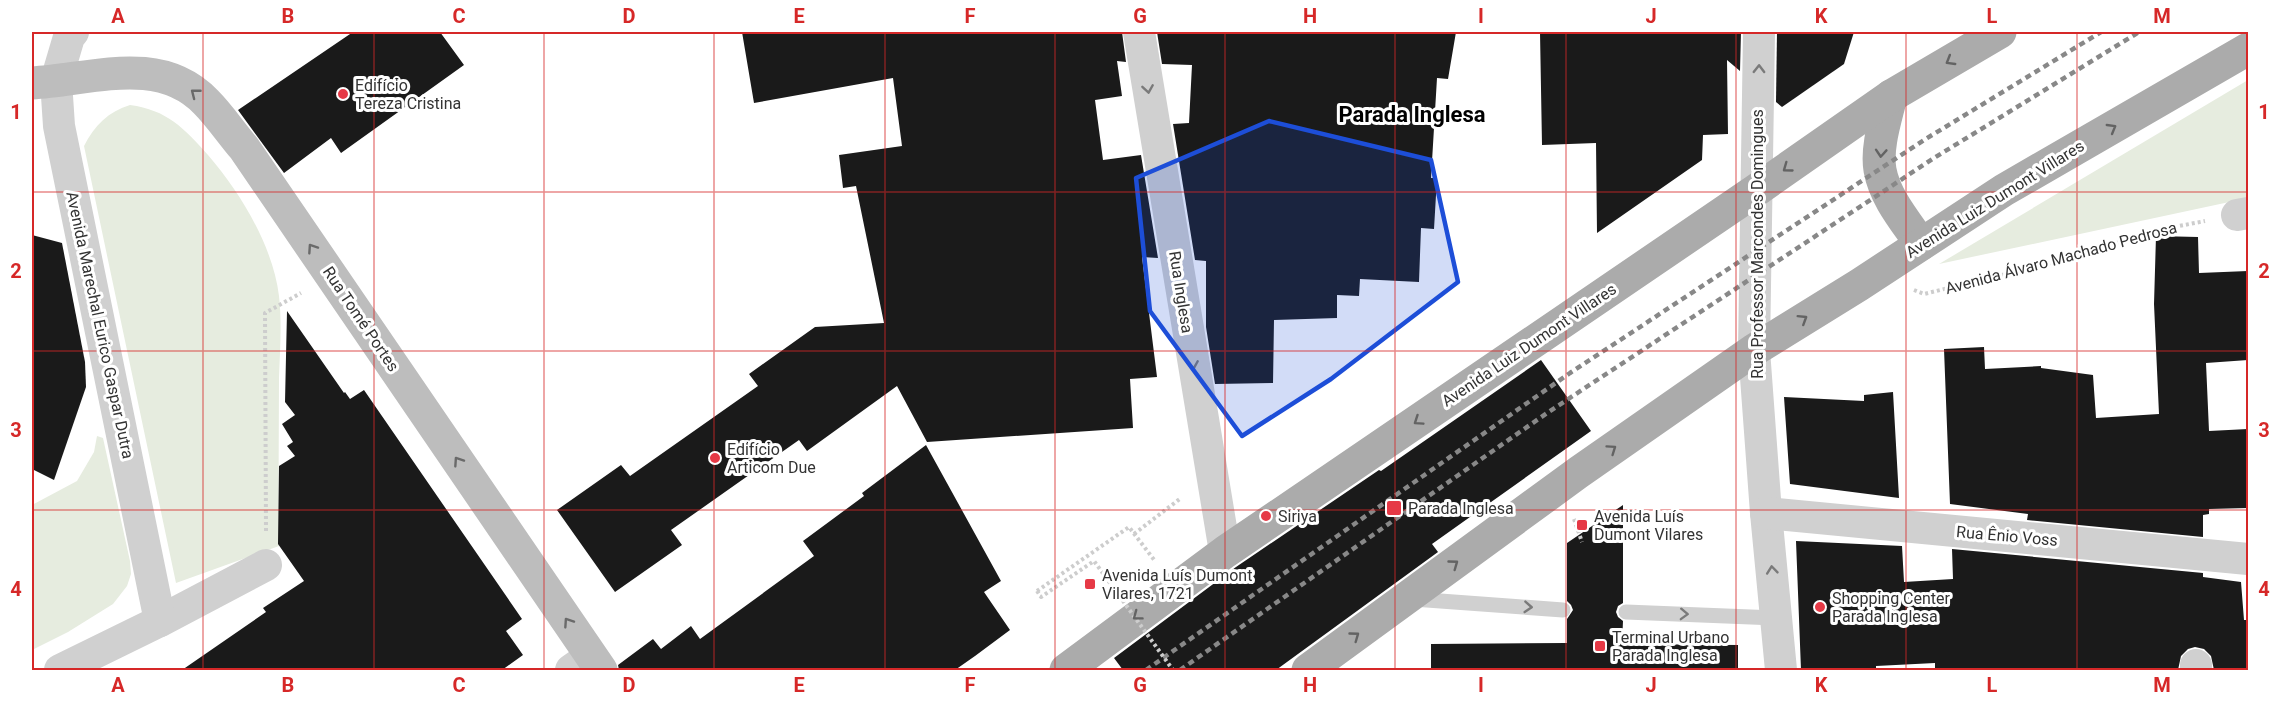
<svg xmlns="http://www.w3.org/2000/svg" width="2280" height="702" font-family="Roboto,sans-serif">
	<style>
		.green { fill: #e6ecdf }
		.building { fill: #1a1a1a }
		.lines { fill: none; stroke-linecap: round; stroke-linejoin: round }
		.path { stroke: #cdcdcd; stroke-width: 4; stroke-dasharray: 3 3; stroke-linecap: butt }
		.lane { stroke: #d0d0d0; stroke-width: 15 }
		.street { stroke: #d0d0d0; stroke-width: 32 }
		.secondary { stroke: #bdbdbd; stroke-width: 33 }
		.primary { stroke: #ababab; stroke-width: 33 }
		.rail { stroke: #888; stroke-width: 4.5; stroke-dasharray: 6 4.5; stroke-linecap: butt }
		.path-bridge { stroke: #cdcdcd; stroke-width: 4; stroke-dasharray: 3 3; stroke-linecap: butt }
		.oneway { stroke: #636363 }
		.oneway2 { stroke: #7a7a7a }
		.oneway3 { stroke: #6a6a6a }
		.marked { fill: #1d4ed8; fill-opacity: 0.2; stroke: #1d4ed8; stroke-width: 4.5; stroke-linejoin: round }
		.grid { fill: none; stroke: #d62828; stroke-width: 1.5; stroke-opacity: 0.55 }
		.poi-dot { fill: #e63946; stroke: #fff; stroke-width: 2 }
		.labels { text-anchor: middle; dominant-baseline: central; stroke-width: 6; stroke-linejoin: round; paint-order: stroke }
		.poi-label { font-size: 16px; fill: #333; stroke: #fff; text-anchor: start }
		.street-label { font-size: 16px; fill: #333; stroke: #fff }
		.district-label { font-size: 22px; font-weight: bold; fill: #000; stroke: #fff }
		.neatline { fill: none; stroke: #d62828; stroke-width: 2 }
		.grid-label { font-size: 20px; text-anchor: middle; font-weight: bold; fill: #d62828 }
	</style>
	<rect width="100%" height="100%" fill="#fff"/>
	<g class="green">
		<path d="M 2248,80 L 2248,198 L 1939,264 Z"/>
		<path d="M 130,105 C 167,110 184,128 208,155 C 240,192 273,246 279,296 C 282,322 280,351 279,378 C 279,434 278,490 279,546 L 176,583 L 84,146 C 94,126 109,111 130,105 Z"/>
		<path d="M 97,436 L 103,438 L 130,561 L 131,574 L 127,586 L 113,604 L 68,632 L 32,650 L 32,505 L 77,481 L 94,452 Z"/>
	</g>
	<g class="building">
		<path d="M 353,32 L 440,32 L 464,65 L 341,153 L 331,138 L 284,173 L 238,110 Z"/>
		<path d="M 742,32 L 1122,32 L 1126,62 L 1117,61 L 1122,96 L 1095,100 L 1103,160 L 1141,155 L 1158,258 L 1142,257 L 1157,377 L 1130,379 L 1133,428 L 927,442 L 897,386 L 807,451 L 799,440 L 671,530 L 682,545 L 615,592 L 557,510 L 621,465 L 630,476 L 758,386 L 749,374 L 815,327 L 884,323 L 856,186 L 843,188 L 839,155 L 902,146 L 893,78 L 754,103 Z"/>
		<path d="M 1157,32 L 1456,32 L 1448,79 L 1437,78 L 1431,178 L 1437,178 L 1434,229 L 1421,228 L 1419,282 L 1360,279 L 1359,296 L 1337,295 L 1337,318 L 1274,320 L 1273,383 L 1215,384 L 1206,327 L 1206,261 L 1195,260 L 1173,124 L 1189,123 L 1192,65 L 1162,64 Z"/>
		<path d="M 1540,32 L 1741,32 L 1740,71 L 1727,60 L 1728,134 L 1703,135 L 1702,160 L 1597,233 L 1596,143 L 1542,145 Z"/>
		<path d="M 1777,32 L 1854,32 L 1844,64 L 1782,107 L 1776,102 Z"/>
		<path d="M 32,235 L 62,243 L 85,362 L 86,387 L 54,480 L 32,469 Z"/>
		<path d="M 2156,236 L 2198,237 L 2199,273 L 2248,271 L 2248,360 L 2206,363 L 2209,431 L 2248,429 L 2248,508 L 2209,509 L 2209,514 L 2203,515 L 2203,537 L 2027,520 L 2028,514 L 1950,504 L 1944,349 L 1984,347 L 1985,369 L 2041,366 L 2041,368 L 2093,375 L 2096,418 L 2159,414 L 2154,304 Z"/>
		<path d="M 287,311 L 344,393 L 345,392 L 350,399 L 364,390 L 522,619 L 506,631 L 523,655 L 502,670 L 182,670 L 266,612 L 263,608 L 304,581 L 278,544 L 279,466 L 295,456 L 287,446 L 293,442 L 282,424 L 295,415 L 285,402 Z"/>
		<path d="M 1541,360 L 1591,431 L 1432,544 L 1438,552 L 1276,670 L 1123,670 L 1114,658 L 1236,567 L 1379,470 L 1381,471 Z"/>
		<path d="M 1893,392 L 1899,498 L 1790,484 L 1784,397 L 1864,401 L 1864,395 Z"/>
		<path d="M 926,445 L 1001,581 L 984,592 L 1010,630 L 975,656 L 955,670 L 619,670 L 618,665 L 653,639 L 661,649 L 691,626 L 700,639 L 814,556 L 803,541 L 864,496 L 862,493 Z"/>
		<path d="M 1623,505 L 1623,603 L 1618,606 L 1616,612 L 1618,617 L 1623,621 L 1622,644 L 1738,645 L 1738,670 L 1431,670 L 1431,644 L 1567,643 L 1567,619 L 1573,610 L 1571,605 L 1567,601 L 1567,543 Z"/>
		<path d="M 1796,541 L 1902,546 L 1904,582 L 1953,579 L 1952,549 L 2203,573 L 2203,577 L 2241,582 L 2244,620 L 2248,620 L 2248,662 L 2246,662 L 2246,670 L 2214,670 L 2211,656 L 2204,649 L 2195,647 L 2188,649 L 2181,656 L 2178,670 L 1935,670 L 1935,663 L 1876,666 L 1876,670 L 1801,670 Z"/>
	</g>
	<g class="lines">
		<g class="path">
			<path d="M 1914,290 L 1924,294 L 2079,256 L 2148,232 L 2205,221"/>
			<path d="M 1574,519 L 1582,542"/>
			<path d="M 266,531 L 265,313 L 301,293"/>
			<path d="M 1134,534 L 1181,498"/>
			<path d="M 1037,591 L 1129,527 L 1155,561"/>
		</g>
		<g class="lane">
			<path d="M 1413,599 L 1563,610"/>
			<path d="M 1626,612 L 1776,618"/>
		</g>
		<g class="street">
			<path d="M 1139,32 L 1225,552"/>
			<path d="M 1759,32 L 1754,350 L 1766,513 L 1781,670"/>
			<path d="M 2237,215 L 2248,213"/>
			<path d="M 1766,513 L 2248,559"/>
			<path d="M 160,621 L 266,565"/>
			<path d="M 2196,665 L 2196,670"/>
			<path d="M 60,670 L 160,621 L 59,126 L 56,81 L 69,37 L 73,32"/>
			<path d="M 571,670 L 591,656"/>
		</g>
		<path class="secondary" d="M 32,83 C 90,80 159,53 206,102 C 220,116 231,133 244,148 L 601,670"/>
		<g class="primary">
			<path d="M 1891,96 C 1886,118 1876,147 1880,170 C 1885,198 1906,222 1921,244"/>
			<path d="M 1066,670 L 1225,552 L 1755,191 L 1891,96 L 2000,32"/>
			<path d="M 1308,670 L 1579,472 L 1754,350 L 1859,285 L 2004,190 L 2248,49"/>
		</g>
		<g class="rail">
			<path d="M 1146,670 L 1570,373 L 1924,140 L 2101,32"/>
			<path d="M 1180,670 L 1547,413 L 1934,158 L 2139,32"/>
		</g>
		<path class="path-bridge" d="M 1037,591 L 1041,597 L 1094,561 L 1173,670"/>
	</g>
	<defs><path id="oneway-chevron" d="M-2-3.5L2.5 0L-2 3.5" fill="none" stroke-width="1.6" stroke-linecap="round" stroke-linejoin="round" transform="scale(1.5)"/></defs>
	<g class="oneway">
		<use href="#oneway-chevron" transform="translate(1950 61) rotate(149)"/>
		<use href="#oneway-chevron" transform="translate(2112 128) rotate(-30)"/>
		<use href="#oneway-chevron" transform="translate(1881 153) rotate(94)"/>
		<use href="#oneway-chevron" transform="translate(1787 168) rotate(144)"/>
		<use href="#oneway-chevron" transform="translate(1803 319) rotate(-32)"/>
		<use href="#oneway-chevron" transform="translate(1418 421) rotate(146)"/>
		<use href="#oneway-chevron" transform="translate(1612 449) rotate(-35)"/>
		<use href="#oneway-chevron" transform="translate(1454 564) rotate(-36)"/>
		<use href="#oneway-chevron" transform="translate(1137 616) rotate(143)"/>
		<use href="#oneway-chevron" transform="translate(1355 636) rotate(-36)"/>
	</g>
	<g class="oneway2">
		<use href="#oneway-chevron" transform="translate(1759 69) rotate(-89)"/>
		<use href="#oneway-chevron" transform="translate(1148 89) rotate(81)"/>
		<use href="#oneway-chevron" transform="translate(1193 365) rotate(81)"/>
		<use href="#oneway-chevron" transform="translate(1772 570) rotate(-96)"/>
		<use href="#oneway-chevron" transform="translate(1528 607) rotate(4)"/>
		<use href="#oneway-chevron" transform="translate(1684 614) rotate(2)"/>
	</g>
	<g class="oneway3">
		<use href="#oneway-chevron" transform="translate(195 93) rotate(-142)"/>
		<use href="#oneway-chevron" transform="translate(312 248) rotate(-124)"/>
		<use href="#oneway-chevron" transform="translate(458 461) rotate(-124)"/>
		<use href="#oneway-chevron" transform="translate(568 622) rotate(-124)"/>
	</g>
	<path class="marked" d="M 1269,121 L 1431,160 L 1458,282 L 1331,379 L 1242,436 L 1150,311 L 1136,178 Z"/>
	<path class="grid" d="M 203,32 L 203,670M 374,32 L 374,670M 544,32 L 544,670M 714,32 L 714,670M 885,32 L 885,670M 1055,32 L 1055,670M 1225,32 L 1225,670M 1395,32 L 1395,670M 1566,32 L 1566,670M 1736,32 L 1736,670M 1906,32 L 1906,670M 2077,32 L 2077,670M 32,192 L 2248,192M 32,351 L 2248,351M 32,510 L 2248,510"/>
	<g class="poi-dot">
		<circle cx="343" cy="94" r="6"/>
		<circle cx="715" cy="458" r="6"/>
		<rect x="1386" y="500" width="16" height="16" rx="3"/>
		<circle cx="1266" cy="516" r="6"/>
		<rect x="1576" y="519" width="12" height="12" rx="3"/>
		<rect x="1084" y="578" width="12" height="12" rx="3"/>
		<circle cx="1820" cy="607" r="6"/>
		<rect x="1594" y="640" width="12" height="12" rx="3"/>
	</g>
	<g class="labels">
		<g class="poi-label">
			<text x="355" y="85">Edifício<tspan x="355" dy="18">Tereza Cristina</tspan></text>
			<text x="727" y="449">Edifício<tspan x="727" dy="18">Articom Due</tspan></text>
			<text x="1408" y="508">Parada Inglesa</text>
			<text x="1278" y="516">Siriya</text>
			<text x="1594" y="516">Avenida Luís<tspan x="1594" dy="18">Dumont Vilares</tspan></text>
			<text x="1102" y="575">Avenida Luís Dumont<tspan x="1102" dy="18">Vilares, 1721</tspan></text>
			<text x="1832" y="598">Shopping Center<tspan x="1832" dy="18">Parada Inglesa</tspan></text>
			<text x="1612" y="637">Terminal Urbano<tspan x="1612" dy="18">Parada Inglesa</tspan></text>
		</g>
		<g class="street-label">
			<text transform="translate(1995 199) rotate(-32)">Avenida Luiz Dumont Villares</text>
			<text transform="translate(1757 244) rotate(-90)">Rua Professor Marcondes Domingues</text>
			<text transform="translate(2061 258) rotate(-15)">Avenida Álvaro Machado Pedrosa</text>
			<text transform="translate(1181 292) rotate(81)">Rua Inglesa</text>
			<text transform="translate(361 319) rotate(56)">Rua Tomé Portes</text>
			<text transform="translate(100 325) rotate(78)">Avenida Marechal Eurico Gaspar Dutra</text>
			<text transform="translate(1529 345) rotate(-34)">Avenida Luiz Dumont Villares</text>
			<text transform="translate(2007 536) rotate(5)">Rua Ênio Voss</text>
		</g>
		<g class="district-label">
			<text x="1412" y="114">Parada Inglesa</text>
		</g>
	</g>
	<rect width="2280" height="702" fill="none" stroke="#ffffff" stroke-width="66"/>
	<rect x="33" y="33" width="2214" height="636" class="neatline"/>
	<g class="grid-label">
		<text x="118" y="23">A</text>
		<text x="288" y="23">B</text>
		<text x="459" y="23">C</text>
		<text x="629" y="23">D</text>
		<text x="799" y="23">E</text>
		<text x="970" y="23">F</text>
		<text x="1140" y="23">G</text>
		<text x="1310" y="23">H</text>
		<text x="1481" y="23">I</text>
		<text x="1651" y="23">J</text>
		<text x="1821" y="23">K</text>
		<text x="1992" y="23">L</text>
		<text x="2162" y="23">M</text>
		<text x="16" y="119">1</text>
		<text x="2264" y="119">1</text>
		<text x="16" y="278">2</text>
		<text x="2264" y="278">2</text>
		<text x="16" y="437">3</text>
		<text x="2264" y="437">3</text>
		<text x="16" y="596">4</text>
		<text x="2264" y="596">4</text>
		<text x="118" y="692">A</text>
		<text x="288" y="692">B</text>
		<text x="459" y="692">C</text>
		<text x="629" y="692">D</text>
		<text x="799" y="692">E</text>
		<text x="970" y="692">F</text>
		<text x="1140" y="692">G</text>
		<text x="1310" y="692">H</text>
		<text x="1481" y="692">I</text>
		<text x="1651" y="692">J</text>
		<text x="1821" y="692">K</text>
		<text x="1992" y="692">L</text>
		<text x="2162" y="692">M</text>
	</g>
</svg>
